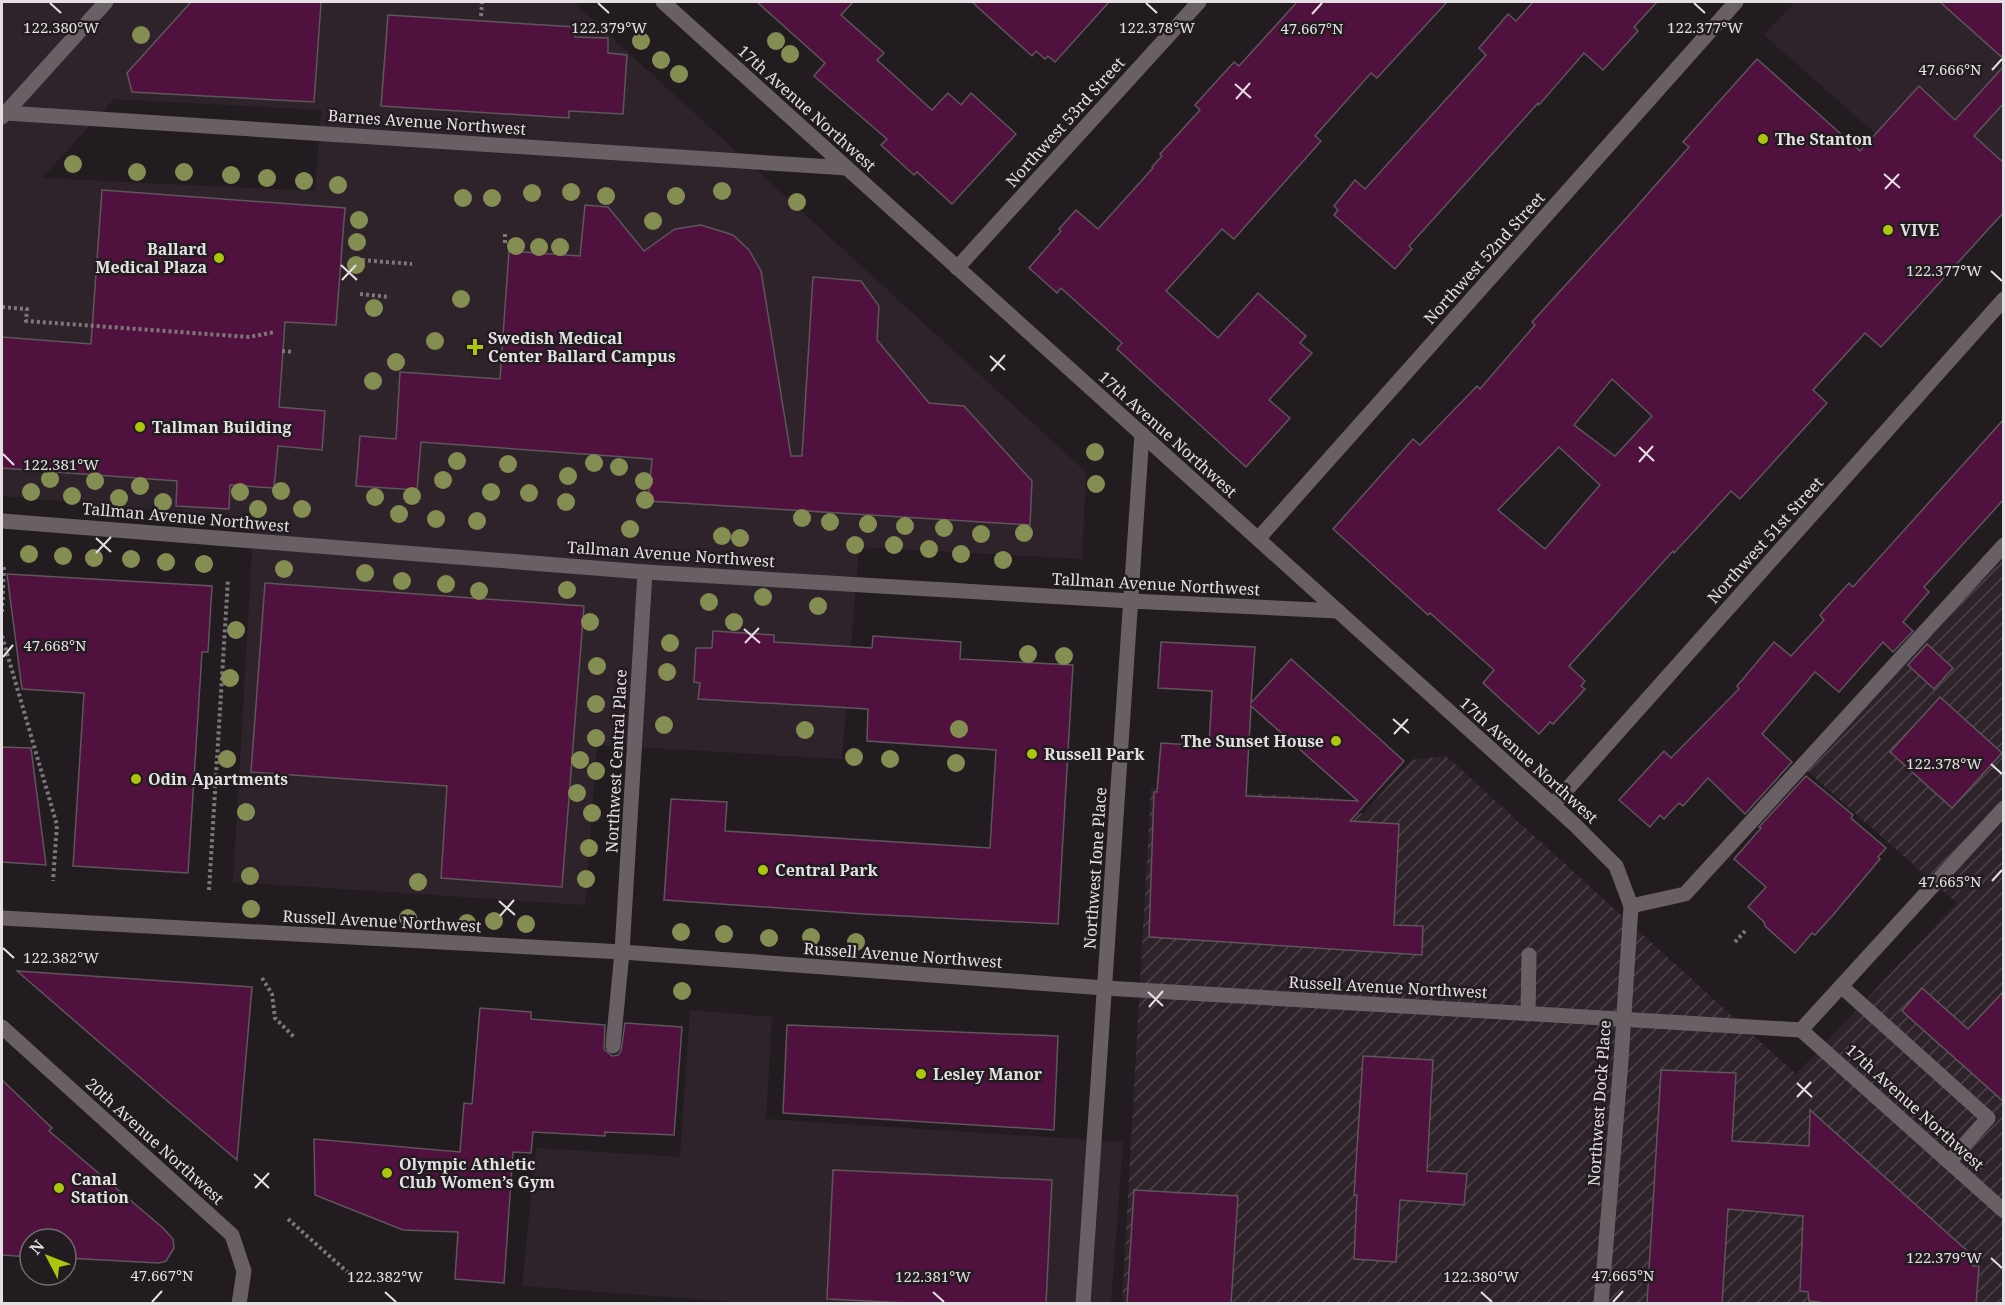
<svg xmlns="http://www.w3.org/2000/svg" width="2005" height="1305" font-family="'Noto Serif',serif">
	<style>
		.built { fill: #2f232b; fill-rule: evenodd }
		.industrial { fill: url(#industrial-furrows) }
		.building { fill: #50113f; stroke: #5d565a; stroke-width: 1.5; fill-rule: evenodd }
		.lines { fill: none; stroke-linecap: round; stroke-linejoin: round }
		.path { stroke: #7c777b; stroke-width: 4; stroke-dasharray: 3 3; stroke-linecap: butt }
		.service { stroke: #686065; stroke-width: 15 }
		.minor { stroke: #686065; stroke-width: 15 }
		.tertiary { stroke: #686065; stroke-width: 15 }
		.secondary { stroke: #686065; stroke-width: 15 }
		.tree { fill: #848d52 }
		.ticks { fill: none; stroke: #e3dfe2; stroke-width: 2 }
		.poi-dot { fill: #adc60d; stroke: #221c20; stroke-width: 2 }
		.labels { text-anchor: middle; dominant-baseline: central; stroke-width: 5; stroke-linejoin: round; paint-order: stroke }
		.street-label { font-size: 16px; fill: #e3dfe2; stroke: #221c20 }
		.poi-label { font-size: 16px; font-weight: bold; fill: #e3dfe2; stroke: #221c20; text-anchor: start }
		.ticks-label { font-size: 15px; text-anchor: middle; fill: #e3dfe2; stroke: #221c20; stroke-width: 5; stroke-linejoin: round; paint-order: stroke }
	</style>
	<defs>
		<pattern id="industrial-furrows" width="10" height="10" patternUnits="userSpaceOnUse" patternTransform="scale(1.5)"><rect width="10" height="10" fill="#2f232b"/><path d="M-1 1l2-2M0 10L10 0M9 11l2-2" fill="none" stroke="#4d4249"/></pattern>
	</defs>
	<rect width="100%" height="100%" fill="#221c20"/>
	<g class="built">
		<path d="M 2,2 L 573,2 L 1086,472 L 1082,559 L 859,547 L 842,759 L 597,745 L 585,905 L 233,882 L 254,518 L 2,496 ZM 114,99 L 321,110 L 315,191 L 42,178 Z"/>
		<path d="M 1795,2 L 2003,2 L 2003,163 L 1919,87 L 1876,134 L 1764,35 Z"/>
		<path d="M 690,1010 L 772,1017 L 766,1119 L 1123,1142 L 1111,1303 L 761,1304 L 522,1286 L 536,1148 L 680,1157 Z"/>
	</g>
	<path class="industrial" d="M 2003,550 L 2003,1303 L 1122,1304 L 1151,788 L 1333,798 L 1352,815 L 1364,813 L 1411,760 L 1446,756 L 1796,1074 L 1957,903 L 1805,769 Z"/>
	<g class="building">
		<path d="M 191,2 L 321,2 L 314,102 L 132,92 L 127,73 Z"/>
		<path d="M 757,2 L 853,2 L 841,15 L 884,53 L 877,60 L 932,110 L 948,93 L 961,105 L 971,93 L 1016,134 L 952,204 L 917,172 L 914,175 L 881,145 L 887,139 L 814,76 L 825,63 Z"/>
		<path d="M 972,2 L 1109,2 L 1055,62 L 1048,56 L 1045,59 L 1036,51 L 1032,56 Z"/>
		<path d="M 1297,2 L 1447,2 L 1377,78 L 1371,73 L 1315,136 L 1321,141 L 1234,239 L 1222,229 L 1166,291 L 1218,338 L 1258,293 L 1306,336 L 1300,343 L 1312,353 L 1269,400 L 1290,418 L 1246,467 L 1117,349 L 1122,343 L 1061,288 L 1057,293 L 1029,268 L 1061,231 L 1059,229 L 1076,210 L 1098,229 L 1153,168 L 1152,167 L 1162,156 L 1160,154 L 1200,110 L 1195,105 L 1234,62 L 1239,66 Z"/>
		<path d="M 1533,2 L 1657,2 L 1634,27 L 1638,31 L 1603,70 L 1584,53 L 1539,105 L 1538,103 L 1409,246 L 1412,249 L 1395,269 L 1334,215 L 1338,210 L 1334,206 L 1355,180 L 1365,189 L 1486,55 L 1479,48 L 1508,14 L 1516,21 Z"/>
		<path d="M 1940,2 L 2004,2 L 2004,59 Z"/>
		<path d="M 388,15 L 575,27 L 575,37 L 608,38 L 608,53 L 627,55 L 623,114 L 569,111 L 569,118 L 381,106 Z"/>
		<path d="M 1757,59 L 1860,151 L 1919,86 L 1955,120 L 2004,66 L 2004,103 L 1974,136 L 2004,163 L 2004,212 L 1881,347 L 1865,333 L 1813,390 L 1827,403 L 1740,499 L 1731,491 L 1674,553 L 1673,551 L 1569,666 L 1585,681 L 1581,686 L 1585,689 L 1553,724 L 1550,722 L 1539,734 L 1483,683 L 1494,670 L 1430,613 L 1428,615 L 1333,529 L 1413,439 L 1420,445 L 1477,386 L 1480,389 L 1535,325 L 1532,322 L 1631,213 L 1689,147 L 1683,142 ZM 1612,379 L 1652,416 L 1615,456 L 1574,425 ZM 1559,447 L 1600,485 L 1545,549 L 1498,510 Z"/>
		<path d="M 102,190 L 345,208 L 336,325 L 285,322 L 279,407 L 325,411 L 322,450 L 278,446 L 274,488 L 230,485 L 229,509 L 176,506 L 177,481 L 2,468 L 2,337 L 91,344 Z"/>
		<path d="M 585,205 L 608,207 L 644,251 L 675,229 L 701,225 L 733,235 L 749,250 L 761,271 L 791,456 L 802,456 L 813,277 L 861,281 L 879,306 L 877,340 L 929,403 L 964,406 L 1032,481 L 1030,525 L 648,501 L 652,459 L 421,442 L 417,490 L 356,486 L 360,436 L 396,439 L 400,372 L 500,379 L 509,251 L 580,256 Z"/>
		<path d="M 2004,419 L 2004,499 L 1924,587 L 1929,592 L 1903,622 L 1913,631 L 1893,652 L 1883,642 L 1839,692 L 1815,672 L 1762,734 L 1792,762 L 1745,814 L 1708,778 L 1683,806 L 1679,803 L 1664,819 L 1660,815 L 1650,827 L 1619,800 L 1664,751 L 1671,758 L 1739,689 L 1737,686 L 1774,642 L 1791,656 L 1824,620 L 1820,615 L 1849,583 L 1853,587 Z"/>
		<path d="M 7,574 L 212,586 L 208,652 L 202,652 L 188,873 L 73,866 L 84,693 L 22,689 Z"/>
		<path d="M 265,583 L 584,606 L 562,887 L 441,878 L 447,786 L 251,772 Z"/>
		<path d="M 713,631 L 774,635 L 774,642 L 872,648 L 873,636 L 961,642 L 960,659 L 1073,665 L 1058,924 L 864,914 L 664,900 L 671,799 L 727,802 L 725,831 L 990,848 L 996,750 L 867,741 L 868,709 L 698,699 L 700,683 L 694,682 L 696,648 L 712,648 Z"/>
		<path d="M 1161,642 L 1255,647 L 1251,703 L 1291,659 L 1404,761 L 1350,821 L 1399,824 L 1394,925 L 1423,926 L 1422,955 L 1149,937 L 1154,792 L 1157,792 L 1161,743 L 1209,746 L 1212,691 L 1158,688 ZM 1251,706 L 1358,801 L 1246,796 Z"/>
		<path d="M 1927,644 L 1953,668 L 1934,689 L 1908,665 Z"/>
		<path d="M 1940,697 L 2002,753 L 1952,808 L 1890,752 Z"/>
		<path d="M 2,747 L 31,748 L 46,865 L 2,862 Z"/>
		<path d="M 1806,776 L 1853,815 L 1851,818 L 1886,848 L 1878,857 L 1880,859 L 1833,915 L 1815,935 L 1812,933 L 1795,953 L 1765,926 L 1764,922 L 1748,907 L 1766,887 L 1734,859 L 1761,828 L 1759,827 Z"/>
		<path d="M 17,971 L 252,987 L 237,1160 L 165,1099 Z"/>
		<path d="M 1922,988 L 1968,1029 L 2004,991 L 2004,1102 L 1902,1011 Z"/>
		<path d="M 480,1008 L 531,1012 L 531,1019 L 605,1025 L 604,1049 L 612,1056 L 618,1055 L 621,1051 L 625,1023 L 682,1027 L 674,1135 L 605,1132 L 605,1136 L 533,1132 L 531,1153 L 513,1152 L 504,1283 L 455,1279 L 458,1232 L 403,1230 L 315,1195 L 314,1139 L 460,1152 L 464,1103 L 472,1104 Z"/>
		<path d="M 787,1025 L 1058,1036 L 1054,1130 L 783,1113 Z"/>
		<path d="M 1363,1056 L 1433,1060 L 1427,1171 L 1467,1174 L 1464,1205 L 1400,1200 L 1396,1262 L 1354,1259 L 1357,1195 L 1354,1195 Z"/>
		<path d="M 1661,1070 L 1736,1073 L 1732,1141 L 1809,1146 L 1810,1110 L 1973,1256 L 1973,1266 L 1979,1266 L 1976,1304 L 1834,1304 L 1809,1301 L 1808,1292 L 1800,1291 L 1803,1216 L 1728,1209 L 1722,1304 L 1647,1304 Z"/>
		<path d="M 2,1080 L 52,1128 L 49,1131 L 163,1228 L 173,1239 L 174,1248 L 166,1261 L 159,1263 L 66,1258 L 66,1239 L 30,1239 L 30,1257 L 2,1255 Z"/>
		<path d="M 833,1170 L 1052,1180 L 1046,1304 L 928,1304 L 827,1299 Z"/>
		<path d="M 1134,1190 L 1238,1196 L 1231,1304 L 1127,1304 Z"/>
	</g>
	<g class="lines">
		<g class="path">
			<path d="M 481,16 L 482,2"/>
			<path d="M 505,243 L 505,234"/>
			<path d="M 362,260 L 412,264"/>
			<path d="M 360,294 L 390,297"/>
			<path d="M 2,307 L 27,309 L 26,321 L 249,337 L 275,332"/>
			<path d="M 282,351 L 294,352"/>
			<path d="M 2,612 L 4,565"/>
			<path d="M 2,636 L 57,825 L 53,881"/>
			<path d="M 209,890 L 228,579"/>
			<path d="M 1735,942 L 1745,931"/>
			<path d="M 262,978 L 272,994 L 275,1018 L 294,1037"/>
			<path d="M 288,1219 L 354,1278"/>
		</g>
		<g class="service">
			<path d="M 1631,906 L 1685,894 L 2004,545"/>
			<path d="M 1841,986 L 1988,1118 L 1949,1162"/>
			<path d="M 1528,1014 L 1529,955"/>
			<path d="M 613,1046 L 622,952"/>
		</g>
		<g class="minor">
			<path d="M 663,2 L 1575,825 L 1616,866 L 1631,906 L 1621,1061 L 1601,1304"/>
			<path d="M 6,113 L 847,168"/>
			<path d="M 957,268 L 1199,2"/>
			<path d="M 2,521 L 645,572 L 1131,601 L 1338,611"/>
			<path d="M 1258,539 L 1736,2"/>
			<path d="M 1553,805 L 2004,299"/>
			<path d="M 2,918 L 622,952 L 1105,988 L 1801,1030"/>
			<path d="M 622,952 L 645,572"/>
			<path d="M 1801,1030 L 2004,808"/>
			<path d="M 1801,1030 L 2004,1211"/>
			<path d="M 1083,1304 L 1142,434"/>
		</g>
		<path class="tertiary" d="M 2,1027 L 232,1235 L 244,1271 L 239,1304"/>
		<path class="secondary" d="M 2,117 L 106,2"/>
	</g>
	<g class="tree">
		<circle cx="141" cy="35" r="9"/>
		<circle cx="641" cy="41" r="9"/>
		<circle cx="776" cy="41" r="9"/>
		<circle cx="790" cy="54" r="9"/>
		<circle cx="661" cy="60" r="9"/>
		<circle cx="679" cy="74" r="9"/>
		<circle cx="73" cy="164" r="9"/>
		<circle cx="137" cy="172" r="9"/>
		<circle cx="184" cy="172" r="9"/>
		<circle cx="231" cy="175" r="9"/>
		<circle cx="267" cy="178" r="9"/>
		<circle cx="304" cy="181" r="9"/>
		<circle cx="338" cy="185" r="9"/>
		<circle cx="722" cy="191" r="9"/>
		<circle cx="571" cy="192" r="9"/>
		<circle cx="532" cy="193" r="9"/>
		<circle cx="606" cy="196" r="9"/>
		<circle cx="676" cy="196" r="9"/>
		<circle cx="463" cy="198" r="9"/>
		<circle cx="492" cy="198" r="9"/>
		<circle cx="797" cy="202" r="9"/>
		<circle cx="359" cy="220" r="9"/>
		<circle cx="653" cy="221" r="9"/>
		<circle cx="357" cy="242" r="9"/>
		<circle cx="516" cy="246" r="9"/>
		<circle cx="539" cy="247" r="9"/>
		<circle cx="560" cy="247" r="9"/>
		<circle cx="356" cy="265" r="9"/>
		<circle cx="461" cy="299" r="9"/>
		<circle cx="374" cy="308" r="9"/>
		<circle cx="435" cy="341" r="9"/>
		<circle cx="396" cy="362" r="9"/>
		<circle cx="373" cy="381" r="9"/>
		<circle cx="1095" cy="452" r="9"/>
		<circle cx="457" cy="461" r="9"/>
		<circle cx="594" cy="463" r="9"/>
		<circle cx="508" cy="464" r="9"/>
		<circle cx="619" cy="467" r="9"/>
		<circle cx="568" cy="476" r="9"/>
		<circle cx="50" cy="479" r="9"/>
		<circle cx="443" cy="480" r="9"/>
		<circle cx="95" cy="481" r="9"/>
		<circle cx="644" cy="481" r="9"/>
		<circle cx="1096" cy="484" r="9"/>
		<circle cx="140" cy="486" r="9"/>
		<circle cx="281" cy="491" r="9"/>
		<circle cx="31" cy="492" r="9"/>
		<circle cx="240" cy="492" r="9"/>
		<circle cx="491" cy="492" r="9"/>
		<circle cx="529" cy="493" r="9"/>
		<circle cx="72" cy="496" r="9"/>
		<circle cx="412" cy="496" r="9"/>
		<circle cx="375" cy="497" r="9"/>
		<circle cx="119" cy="498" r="9"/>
		<circle cx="645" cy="500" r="9"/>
		<circle cx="163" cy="502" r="9"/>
		<circle cx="566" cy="502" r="9"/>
		<circle cx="258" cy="509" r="9"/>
		<circle cx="302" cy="509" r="9"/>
		<circle cx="399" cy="514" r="9"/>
		<circle cx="802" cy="518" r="9"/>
		<circle cx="436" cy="519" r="9"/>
		<circle cx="477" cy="521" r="9"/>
		<circle cx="830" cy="522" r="9"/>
		<circle cx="868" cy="524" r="9"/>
		<circle cx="905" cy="526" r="9"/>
		<circle cx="944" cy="528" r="9"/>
		<circle cx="630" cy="529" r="9"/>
		<circle cx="1024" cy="533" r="9"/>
		<circle cx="981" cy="534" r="9"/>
		<circle cx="722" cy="536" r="9"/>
		<circle cx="740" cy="538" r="9"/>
		<circle cx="855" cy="545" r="9"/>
		<circle cx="894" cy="545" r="9"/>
		<circle cx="929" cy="549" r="9"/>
		<circle cx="29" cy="554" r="9"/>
		<circle cx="961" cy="554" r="9"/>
		<circle cx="63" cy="556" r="9"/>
		<circle cx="94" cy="558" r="9"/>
		<circle cx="131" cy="559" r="9"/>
		<circle cx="1003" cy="560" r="9"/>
		<circle cx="166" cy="562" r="9"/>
		<circle cx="204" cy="564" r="9"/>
		<circle cx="284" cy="569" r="9"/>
		<circle cx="365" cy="573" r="9"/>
		<circle cx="402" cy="581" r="9"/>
		<circle cx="446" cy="584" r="9"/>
		<circle cx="567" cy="590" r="9"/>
		<circle cx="479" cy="591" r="9"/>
		<circle cx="763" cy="597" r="9"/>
		<circle cx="709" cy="602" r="9"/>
		<circle cx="818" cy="606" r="9"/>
		<circle cx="590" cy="622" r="9"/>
		<circle cx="734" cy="622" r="9"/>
		<circle cx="236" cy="630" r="9"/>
		<circle cx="670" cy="643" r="9"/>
		<circle cx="1028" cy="654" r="9"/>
		<circle cx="1064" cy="656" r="9"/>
		<circle cx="597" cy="666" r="9"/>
		<circle cx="667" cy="672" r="9"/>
		<circle cx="230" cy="678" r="9"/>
		<circle cx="596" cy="704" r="9"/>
		<circle cx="664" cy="725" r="9"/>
		<circle cx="959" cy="729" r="9"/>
		<circle cx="805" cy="730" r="9"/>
		<circle cx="596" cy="738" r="9"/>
		<circle cx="854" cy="757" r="9"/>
		<circle cx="227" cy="759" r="9"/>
		<circle cx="890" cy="759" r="9"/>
		<circle cx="580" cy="760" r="9"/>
		<circle cx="956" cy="763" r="9"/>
		<circle cx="596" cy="771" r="9"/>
		<circle cx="577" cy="793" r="9"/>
		<circle cx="246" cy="812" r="9"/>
		<circle cx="592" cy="813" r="9"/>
		<circle cx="589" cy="848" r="9"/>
		<circle cx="250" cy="876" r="9"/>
		<circle cx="586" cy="879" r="9"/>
		<circle cx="418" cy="882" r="9"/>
		<circle cx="251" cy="909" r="9"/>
		<circle cx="408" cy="918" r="9"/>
		<circle cx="494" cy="921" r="9"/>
		<circle cx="467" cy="923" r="9"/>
		<circle cx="526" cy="924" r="9"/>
		<circle cx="681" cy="932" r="9"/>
		<circle cx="724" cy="934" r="9"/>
		<circle cx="811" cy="937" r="9"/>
		<circle cx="769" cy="938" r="9"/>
		<circle cx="856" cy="942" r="9"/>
		<circle cx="682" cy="991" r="9"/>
	</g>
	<path class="ticks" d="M 50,3 L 61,13M 598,3 L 609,13M 1146,3 L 1157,13M 1694,3 L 1705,13M 1312,14 L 1322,3M 1992,70 L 2002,59M 1235,84 L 1251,98M 1236,99 L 1250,83M 1884,174 L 1900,188M 1885,189 L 1899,174M 341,265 L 357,280M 1991,271 L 2002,281M 342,280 L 356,265M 990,356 L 1005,370M 991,371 L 1005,355M 1639,447 L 1654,461M 3,454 L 14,465M 1639,462 L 1653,446M 96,538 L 111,552M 96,553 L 111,537M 744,629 L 760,643M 745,643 L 759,628M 3,657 L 13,645M 1393,719 L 1409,733M 1394,734 L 1408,719M 1991,764 L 2002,774M 1992,881 L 2002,870M 499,901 L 515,915M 500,916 L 514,900M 3,948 L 14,958M 1148,992 L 1163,1006M 1149,1007 L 1163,991M 1797,1083 L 1812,1097M 1797,1097 L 1811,1082M 254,1174 L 269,1188M 255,1188 L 269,1173M 1991,1258 L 2002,1268M 385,1292 L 396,1302M 933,1292 L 944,1302M 1481,1292 L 1492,1302M 152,1302 L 162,1291M 1613,1302 L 1623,1291"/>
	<g class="poi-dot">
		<circle cx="1763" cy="139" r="6"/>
		<circle cx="1888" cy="230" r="6"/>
		<circle cx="219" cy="258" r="6"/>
		<path d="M472 338h6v6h6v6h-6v6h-6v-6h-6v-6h6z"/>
		<circle cx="140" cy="427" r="6"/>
		<circle cx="1336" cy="741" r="6"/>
		<circle cx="1032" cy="754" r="6"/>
		<circle cx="136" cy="779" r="6"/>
		<circle cx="763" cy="870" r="6"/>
		<circle cx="921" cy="1074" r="6"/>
		<circle cx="387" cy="1173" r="6"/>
		<circle cx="59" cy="1188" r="6"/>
	</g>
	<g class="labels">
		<g class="street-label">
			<text transform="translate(807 108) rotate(42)">17th Avenue Northwest</text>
			<text transform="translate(427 122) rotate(4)">Barnes Avenue Northwest</text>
			<text transform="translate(1065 122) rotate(-48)">Northwest 53rd Street</text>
			<text transform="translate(1484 258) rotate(-48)">Northwest 52nd Street</text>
			<text transform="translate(1168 434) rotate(42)">17th Avenue Northwest</text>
			<text transform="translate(186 517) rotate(5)">Tallman Avenue Northwest</text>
			<text transform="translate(1765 540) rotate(-48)">Northwest 51st Street</text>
			<text transform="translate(671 554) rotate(4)">Tallman Avenue Northwest</text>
			<text transform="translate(1156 584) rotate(3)">Tallman Avenue Northwest</text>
			<text transform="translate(1529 760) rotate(42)">17th Avenue Northwest</text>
			<text transform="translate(616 761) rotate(-87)">Northwest Central Place</text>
			<text transform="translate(1095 868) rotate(-86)">Northwest Ione Place</text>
			<text transform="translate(382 921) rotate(3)">Russell Avenue Northwest</text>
			<text transform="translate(903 955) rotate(4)">Russell Avenue Northwest</text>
			<text transform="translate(1388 987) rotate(3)">Russell Avenue Northwest</text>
			<text transform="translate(1599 1103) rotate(-86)">Northwest Dock Place</text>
			<text transform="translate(1915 1107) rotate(42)">17th Avenue Northwest</text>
			<text transform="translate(155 1141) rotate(42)">20th Avenue Northwest</text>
		</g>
		<g class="poi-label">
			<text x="1775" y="139">The Stanton</text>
			<text x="1900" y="230">VIVE</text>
			<text x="207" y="249" text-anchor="end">Ballard<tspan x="207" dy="18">Medical Plaza</tspan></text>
			<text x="488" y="338">Swedish Medical<tspan x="488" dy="18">Center Ballard Campus</tspan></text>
			<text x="152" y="427">Tallman Building</text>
			<text x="1324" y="741" text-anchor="end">The Sunset House</text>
			<text x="1044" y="754">Russell Park</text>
			<text x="148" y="779">Odin Apartments</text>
			<text x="775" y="870">Central Park</text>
			<text x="933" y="1074">Lesley Manor</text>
			<text x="399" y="1164">Olympic Athletic<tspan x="399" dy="18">Club Women’s Gym</tspan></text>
			<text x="71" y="1179">Canal<tspan x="71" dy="18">Station</tspan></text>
		</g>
	</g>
	<g class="ticks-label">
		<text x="61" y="33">122.380°W</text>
		<text x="609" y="33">122.379°W</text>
		<text x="1157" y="33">122.378°W</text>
		<text x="1705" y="33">122.377°W</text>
		<text x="1312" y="34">47.667°N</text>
		<text x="1950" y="75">47.666°N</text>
		<text x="1944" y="276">122.377°W</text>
		<text x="61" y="470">122.381°W</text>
		<text x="55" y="651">47.668°N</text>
		<text x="1944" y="769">122.378°W</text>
		<text x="1950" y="887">47.665°N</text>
		<text x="61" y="963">122.382°W</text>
		<text x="1944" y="1263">122.379°W</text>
		<text x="162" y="1281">47.667°N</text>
		<text x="1623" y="1281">47.665°N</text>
		<text x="385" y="1282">122.382°W</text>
		<text x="933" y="1282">122.381°W</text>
		<text x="1481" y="1282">122.380°W</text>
	</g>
	<rect width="2005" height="1305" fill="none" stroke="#e3dfe2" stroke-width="6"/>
	<g transform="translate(48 1257) rotate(312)"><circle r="28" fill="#221c20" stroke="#6f6a6e" stroke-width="1.5"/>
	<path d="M0-4.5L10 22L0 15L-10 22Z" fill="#adc60d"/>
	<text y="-9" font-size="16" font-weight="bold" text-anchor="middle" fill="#e3dfe2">N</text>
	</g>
</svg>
